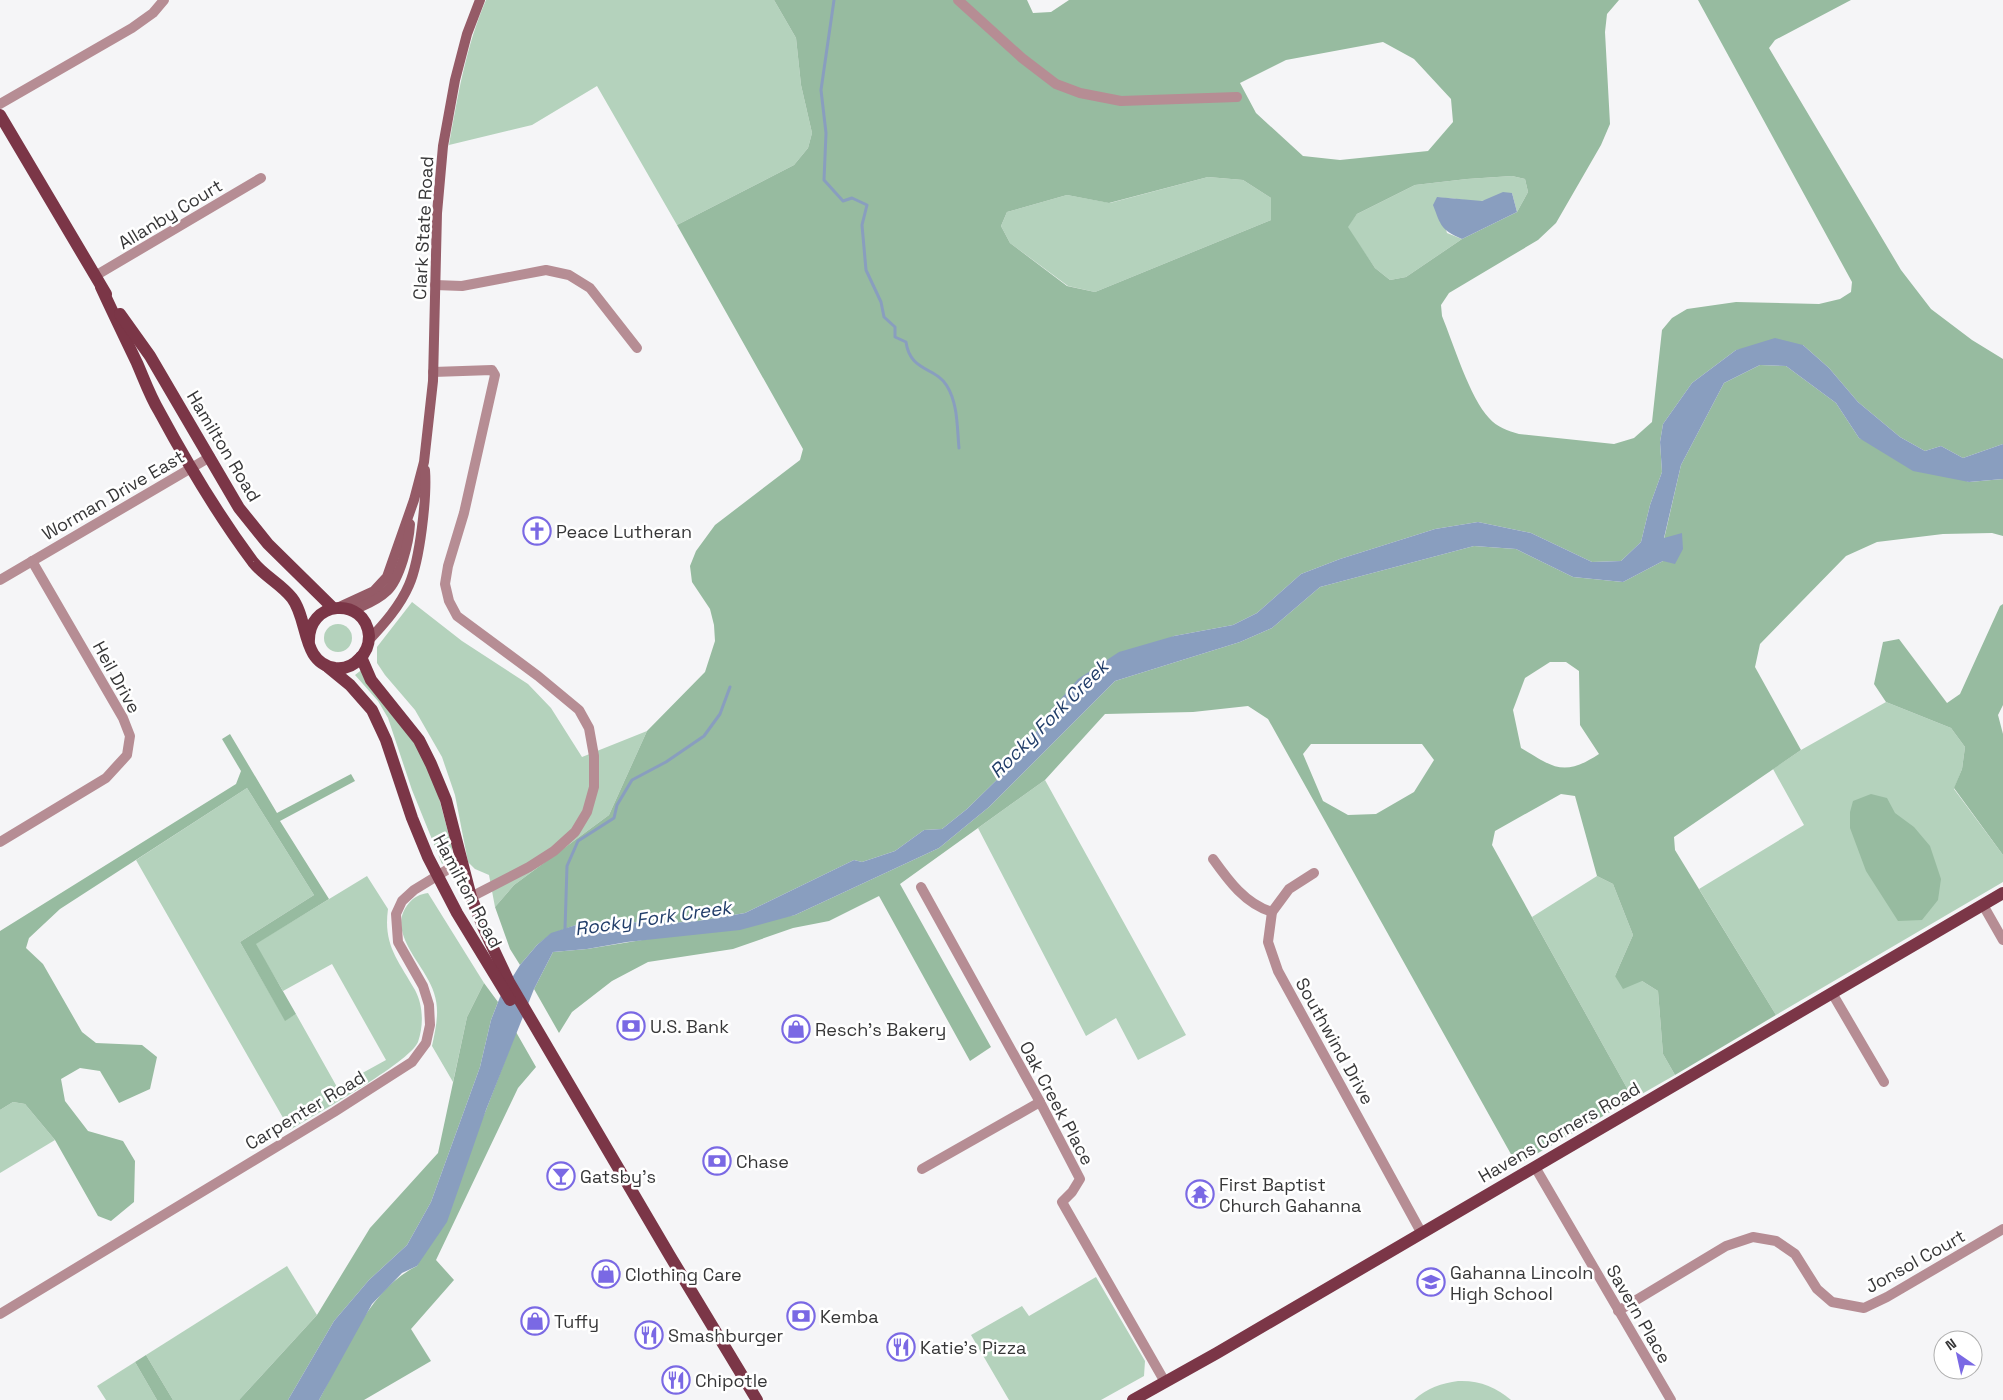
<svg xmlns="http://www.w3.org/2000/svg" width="2003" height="1400" font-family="'Space Grotesk',sans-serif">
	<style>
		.green { fill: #b4d2bc }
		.forest { fill: #97bba0; fill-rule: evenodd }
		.water { fill: #899ebf }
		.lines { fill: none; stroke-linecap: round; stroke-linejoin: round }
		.stream { stroke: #899ebf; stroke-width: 3 }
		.street { stroke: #b68d94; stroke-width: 10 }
		.secondary { stroke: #955b67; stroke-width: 10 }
		.primary { stroke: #7b3647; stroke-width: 12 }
		.labels { text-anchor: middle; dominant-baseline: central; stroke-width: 5; stroke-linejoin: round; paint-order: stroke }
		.street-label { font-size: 18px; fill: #373738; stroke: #fff }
		.poi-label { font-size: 18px; fill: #373738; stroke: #fff; text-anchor: start }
		.water-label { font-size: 19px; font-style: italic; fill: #223e6a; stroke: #fff }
	</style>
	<rect width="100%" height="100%" fill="#f5f5f7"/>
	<g class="green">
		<path d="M 486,0 L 774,0 L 796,38 L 801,85 L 812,133 L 808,148 L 794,165 L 677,225 L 597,86 L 532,125 L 449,145 C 458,95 466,46 486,0 Z"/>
		<path d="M 1512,176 L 1525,179 L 1528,192 L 1517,212 L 1512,193 C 1500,192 1493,200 1481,201 C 1468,202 1452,197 1437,198 L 1447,233 L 1462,239 L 1406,277 L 1390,280 L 1375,268 L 1347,227 L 1357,214 L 1415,185 L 1467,179 Z"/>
		<path d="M 1208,177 L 1243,180 L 1271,198 L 1271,220 L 1095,292 L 1068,286 L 1010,243 L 1001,226 L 1007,212 L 1067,195 L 1110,203 Z"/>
		<path d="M 412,602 L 462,641 L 528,684 L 551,708 L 582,757 L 647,731 L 609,815 L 514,885 L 495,907 L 489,875 L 475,869 L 468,862 L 455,795 L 442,757 L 415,710 L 385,675 L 377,663 L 377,647 Z"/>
		<circle cx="338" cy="638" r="14"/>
		<path d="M 364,668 L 431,768 L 452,847 L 450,858 L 442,864 L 412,790 L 388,718 L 378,701 L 355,675 Z"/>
		<path d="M 1886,702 L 1951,728 L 1965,747 L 1962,769 L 1954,789 L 2003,855 L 2003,882 L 1776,1015 L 1699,889 L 1804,825 L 1773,769 L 1801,750 Z"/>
		<path d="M 1045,780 L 1186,1035 L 1138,1060 L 1116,1018 L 1086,1036 L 978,828 Z"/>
		<path d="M 247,788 L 314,895 L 240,942 L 285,1020 L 296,1014 L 337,1087 L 386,1060 L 332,964 L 283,991 L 255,944 L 367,876 L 388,909 C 383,945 398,960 415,990 C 423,1005 424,1025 418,1042 C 409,1063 314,1115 290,1130 L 136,860 Z"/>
		<path d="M 1597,876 L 1613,884 L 1633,935 L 1615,976 L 1642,981 L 1658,991 L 1663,1054 L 1675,1075 L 1633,1099 L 1532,917 Z"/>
		<path d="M 428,893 L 484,983 L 467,1017 L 453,1082 L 432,1046 C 436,1027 440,1011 434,993 C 426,965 384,932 409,903 C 414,897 420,894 428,893 Z"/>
		<path d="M 13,1102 L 25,1104 L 55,1140 L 0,1173 L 0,1110 Z"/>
		<path d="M 287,1266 L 317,1315 L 239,1400 L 173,1400 L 146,1355 Z"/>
		<path d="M 1096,1277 L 1145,1361 L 1144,1376 L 1101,1400 L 1009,1400 L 971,1335 L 1022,1306 L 1029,1316 Z"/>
		<path d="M 135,1362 L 157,1400 L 106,1400 L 97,1386 Z"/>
		<path d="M 1458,1381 C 1479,1380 1496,1387 1511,1400 L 1414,1400 C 1427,1388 1442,1383 1458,1381 Z"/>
	</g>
	<g class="forest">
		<path d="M 774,0 L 1027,0 L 1033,13 L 1051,12 L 1069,0 L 1619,0 L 1607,14 L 1605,32 L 1610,124 L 1601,145 L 1556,223 L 1538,240 L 1449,293 L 1441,305 L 1442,316 C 1453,343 1470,398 1489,418 C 1497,427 1508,431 1519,434 L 1614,444 L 1634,438 L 1652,422 L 1662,330 L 1672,318 L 1687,309 L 1736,302 L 1819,304 L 1840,299 L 1851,292 L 1852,282 L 1698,0 L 1851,0 L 1775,40 L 1769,48 L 1901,270 L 1931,309 L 1972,340 L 2003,359 L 2003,444 L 1963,458 L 1941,446 L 1925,451 L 1900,437 L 1858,402 L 1829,368 L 1803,345 L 1736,350 L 1692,383 L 1663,424 L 1660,442 L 1662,472 L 1650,505 L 1641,542 L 1621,561 L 1592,562 L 1531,533 L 1478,522 L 1435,529 L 1340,559 L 1301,574 L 1257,613 L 1233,625 L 1174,636 L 1052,709 L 1012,765 L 967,809 L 942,829 L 924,830 L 895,851 L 862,862 L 854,860 L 745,913 L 698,921 L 669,923 L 621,922 L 576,925 L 551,934 L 537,945 L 520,965 L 510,949 L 495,907 L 514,885 L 609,815 L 647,731 L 705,672 L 715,641 L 714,625 L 710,609 L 692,582 L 690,566 L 696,551 L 715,525 L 800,460 L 803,449 L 677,225 L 794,165 L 808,148 L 812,133 L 801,85 L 796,38 ZM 1383,42 L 1414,59 L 1451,99 L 1453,122 L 1428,151 L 1340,160 L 1303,156 L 1256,113 L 1240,83 L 1286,60 ZM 1512,176 L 1525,179 L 1528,192 L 1517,212 L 1462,239 L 1406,277 L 1390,280 L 1375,268 L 1348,227 L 1357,214 L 1415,185 L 1467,179 ZM 1208,177 L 1243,180 L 1271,198 L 1271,220 L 1095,292 L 1067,286 L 1010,243 L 1001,226 L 1007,212 L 1067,195 L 1109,203 Z"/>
		<path d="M 1760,365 L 1786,366 L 1836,403 L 1859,438 L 1969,482 L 2003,479 L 2003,536 L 1992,533 L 1943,534 L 1877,542 L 1846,556 L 1760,644 L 1755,667 L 1801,750 L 1674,837 L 1675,850 L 1776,1015 L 1675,1075 L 1663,1054 L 1658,991 L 1642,981 L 1623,989 L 1615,976 L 1633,935 L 1613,884 L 1597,876 L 1575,796 L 1561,794 L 1495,831 L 1492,845 L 1633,1099 L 1517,1165 L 1268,719 L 1248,706 L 1193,712 L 1105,714 L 1045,780 L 900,884 L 991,1047 L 970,1061 L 879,896 L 829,921 L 793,928 L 733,949 L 648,962 L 612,981 L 572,1012 L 559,1033 L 534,989 L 553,952 L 587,949 L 795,915 L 939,848 L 989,807 L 1115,681 L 1240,642 L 1272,628 L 1320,587 L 1474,546 L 1516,549 L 1573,577 L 1623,582 L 1663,561 L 1682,534 L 1664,539 L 1681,465 L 1724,383 ZM 1550,662 L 1566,662 L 1579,671 L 1580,725 L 1599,754 C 1564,777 1554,768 1521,748 L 1513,710 L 1525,678 ZM 1311,744 L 1422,744 L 1434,760 L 1414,792 L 1376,814 L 1348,815 L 1323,801 L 1303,754 Z"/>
		<path d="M 2003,604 L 2003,705 L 1998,715 L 2003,734 L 2003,855 L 1954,788 L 1962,769 L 1965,747 L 1951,728 L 1886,702 L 1874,684 L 1883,642 L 1899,639 L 1947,703 L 1960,694 L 2000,606 Z"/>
		<path d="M 230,734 L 277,813 L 351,774 L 355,781 L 280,821 L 329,899 L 256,944 L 296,1014 L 285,1021 L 240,942 L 314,895 L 247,788 L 60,909 L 29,938 L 26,948 L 43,964 L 82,1032 L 96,1043 L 142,1045 L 157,1057 L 150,1089 L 119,1103 L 100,1071 L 80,1068 L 61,1079 L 65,1101 L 88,1131 L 123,1141 L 135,1161 L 134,1202 L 111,1221 L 98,1216 L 55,1140 L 25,1104 L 13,1102 L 0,1110 L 0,931 L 236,784 L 241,771 L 222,739 Z"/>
		<path d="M 1871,794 L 1887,798 L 1895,813 L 1914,827 L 1930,846 L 1941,879 L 1938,900 L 1922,920 L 1898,921 L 1866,871 L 1850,828 L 1850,812 L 1853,801 Z"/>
		<path d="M 484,983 L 498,1002 L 491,1020 L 480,1067 L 431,1202 L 407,1245 L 369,1280 L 334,1321 L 288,1400 L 239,1400 L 317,1315 L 370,1228 L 438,1153 L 467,1017 Z"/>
		<path d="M 516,1032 L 536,1067 L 518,1088 L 436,1260 L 454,1280 L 411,1329 L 431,1361 L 364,1400 L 319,1400 C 344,1354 369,1289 417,1266 L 486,1110 Z"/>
		<path d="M 146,1355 L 173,1400 L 157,1400 L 135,1362 Z"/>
	</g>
	<g class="water">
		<path d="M 1503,192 L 1512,193 L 1517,212 L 1462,239 C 1441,230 1441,226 1433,205 L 1437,197 L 1482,201 Z"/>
		<path d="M 1775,338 L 1803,345 L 1829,368 L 1858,402 L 1900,437 L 1925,451 L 1941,446 L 1963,458 L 2003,444 L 2003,479 L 1969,482 L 1913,471 L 1859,438 L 1836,403 L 1786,366 L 1760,365 L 1724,383 L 1681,465 L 1664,538 L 1682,533 L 1683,549 L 1675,564 L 1663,561 L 1623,582 L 1573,577 L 1516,549 L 1474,546 L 1320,587 L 1272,628 L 1240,642 L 1115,681 L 989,807 L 939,848 L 795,915 L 740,930 L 627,942 L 587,949 L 553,952 L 534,989 L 486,1110 L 447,1222 L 417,1266 L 402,1273 L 372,1304 L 319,1400 L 288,1400 L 334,1321 L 369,1280 L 407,1245 L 431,1202 L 480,1067 L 491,1020 L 500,997 L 520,965 L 537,945 L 551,933 L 576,925 L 621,922 L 669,923 L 698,921 L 745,913 L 854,860 L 862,862 L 895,851 L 924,830 L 942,829 L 967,809 L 1012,765 L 1052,709 L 1078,679 L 1119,652 L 1174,636 L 1233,625 L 1257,613 L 1301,574 L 1340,559 L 1435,529 L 1478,522 L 1531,533 L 1592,562 L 1621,561 L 1641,542 L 1650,505 L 1662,472 L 1660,442 L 1663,424 L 1692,383 L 1736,350 Z"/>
	</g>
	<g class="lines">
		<g class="stream">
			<path d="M 834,0 L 821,90 L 826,133 L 824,180 L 843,201 L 852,198 L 867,205 L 862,225 L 866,270 L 881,302 L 884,317 L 895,327 L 895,337 L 906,342 C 910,372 936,367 947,386 C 958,404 957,427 959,448"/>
			<path d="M 565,929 L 567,866 L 578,841 L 614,818 L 617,805 L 632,780 L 666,762 L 704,736 L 720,714 L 730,687"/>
		</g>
		<g class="street">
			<path d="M 958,0 L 1022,58 L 1056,84 L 1080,93 L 1121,101 L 1237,97"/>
			<path d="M 0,104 L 132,28 L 153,13 L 164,0"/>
			<path d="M 95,276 L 261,178"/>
			<path d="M 435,285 L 462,286 L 546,270 L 569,275 L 590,288 L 637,348"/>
			<path d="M 433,372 L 492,370 L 495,375 L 464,513 L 448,566 L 445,584 L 449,601 L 457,616 L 538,676 L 579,710 L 589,728 L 594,756 L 594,787 L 587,812 L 575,832 L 554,851 L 529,867 L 471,897"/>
			<path d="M 0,580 L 210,457"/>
			<path d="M 0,842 L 106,778 L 127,755 L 130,736 L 123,718 L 32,561"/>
			<path d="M 1213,859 C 1228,880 1245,904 1272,912"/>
			<path d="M 1314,873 L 1289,889 L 1272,912 L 1268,942 L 1278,971 L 1421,1232"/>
			<path d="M 921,887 L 1040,1102 L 1080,1179 L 1072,1192 L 1062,1202 L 1165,1382"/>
			<path d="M 1983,905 L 2003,940"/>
			<path d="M 1832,993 L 1884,1082"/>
			<path d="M 1535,1167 L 1671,1400"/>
			<path d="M 922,1169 L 1040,1102"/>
			<path d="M 1618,1311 L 1726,1246 L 1753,1237 L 1776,1241 L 1795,1254 L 1817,1289 L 1832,1302 L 1864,1308 L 1887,1297 L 2003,1229"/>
			<path d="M 0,1314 L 334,1112 L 412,1062 L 426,1043 L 430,1025 L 429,1005 L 423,986 L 398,942 L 396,914 L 402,901 L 414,890 L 450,868 L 461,856"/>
		</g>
		<g class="secondary">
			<path d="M 337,608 L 374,591 L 387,577 L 414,500 L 424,462 L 433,381 L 437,213 L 443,146 L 455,80 L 467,34 L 480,0"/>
			<path d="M 352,611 C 364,605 377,601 387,591 C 400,579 409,542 410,524"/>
			<path d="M 368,641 C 384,624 400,606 409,585 C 420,560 427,497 425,470"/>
		</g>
		<g class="primary">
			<path d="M 0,115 L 106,294"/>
			<path d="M 101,287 C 113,313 125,338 137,363 C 144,379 150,396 159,411 C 187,463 218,515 253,562 C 264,576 281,584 292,598 C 309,620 301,663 335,668 C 344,669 353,666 359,659 C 366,653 369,645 369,636 C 366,596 306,599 309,644"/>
			<path d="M 120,314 L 150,356 L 239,508 L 268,544 L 333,608"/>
			<path d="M 361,657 L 371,680 L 419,740 L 431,764 L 446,800 L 471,897 L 484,929 L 509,982 L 670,1256 L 757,1400"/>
			<path d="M 328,667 L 350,685 L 372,710 L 386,740 L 412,818 L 428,857 L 457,913 L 510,1000"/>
			<path d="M 1133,1400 L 1217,1353 L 2003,893"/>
		</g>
	</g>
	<defs>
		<g id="church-ring" transform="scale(1.4375)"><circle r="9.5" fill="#fff" stroke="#7a69e4" stroke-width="1.5"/><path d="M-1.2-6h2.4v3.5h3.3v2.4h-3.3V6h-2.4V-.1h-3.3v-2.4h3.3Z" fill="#7a69e4"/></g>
		<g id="bank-ring" transform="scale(1.4375)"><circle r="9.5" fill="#fff" stroke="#7a69e4" stroke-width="1.5"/><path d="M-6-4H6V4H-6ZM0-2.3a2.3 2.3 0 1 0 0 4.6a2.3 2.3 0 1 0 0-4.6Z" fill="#7a69e4"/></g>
		<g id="shop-ring" transform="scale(1.4375)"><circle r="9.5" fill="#fff" stroke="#7a69e4" stroke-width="1.5"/><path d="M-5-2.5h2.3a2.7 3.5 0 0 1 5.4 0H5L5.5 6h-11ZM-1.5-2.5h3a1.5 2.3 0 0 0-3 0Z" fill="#7a69e4"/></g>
		<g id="bar-ring" transform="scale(1.4375)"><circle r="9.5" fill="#fff" stroke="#7a69e4" stroke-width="1.5"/><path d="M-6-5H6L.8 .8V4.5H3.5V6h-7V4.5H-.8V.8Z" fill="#7a69e4"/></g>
		<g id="temple-ring" transform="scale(1.4375)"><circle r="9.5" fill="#fff" stroke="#7a69e4" stroke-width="1.5"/><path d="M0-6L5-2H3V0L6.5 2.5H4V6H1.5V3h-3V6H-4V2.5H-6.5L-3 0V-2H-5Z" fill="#7a69e4"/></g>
		<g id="school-ring" transform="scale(1.4375)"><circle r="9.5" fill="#fff" stroke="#7a69e4" stroke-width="1.5"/><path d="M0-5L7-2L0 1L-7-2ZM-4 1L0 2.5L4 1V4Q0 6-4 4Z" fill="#7a69e4"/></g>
		<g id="restaurant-ring" transform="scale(1.4375)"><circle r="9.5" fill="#fff" stroke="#7a69e4" stroke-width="1.5"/><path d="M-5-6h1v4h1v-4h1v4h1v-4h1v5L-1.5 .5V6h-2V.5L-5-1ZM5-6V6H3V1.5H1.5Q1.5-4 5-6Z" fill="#7a69e4"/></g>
	</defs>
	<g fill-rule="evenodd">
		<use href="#church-ring" x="537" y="531"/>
		<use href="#bank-ring" x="631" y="1026"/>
		<use href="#shop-ring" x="796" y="1029"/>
		<use href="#bank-ring" x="717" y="1161"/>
		<use href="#bar-ring" x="561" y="1176"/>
		<use href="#temple-ring" x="1200" y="1194"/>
		<use href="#shop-ring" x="606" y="1274"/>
		<use href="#school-ring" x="1431" y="1282"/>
		<use href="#bank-ring" x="801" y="1316"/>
		<use href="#shop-ring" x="535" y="1321"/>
		<use href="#restaurant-ring" x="649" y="1335"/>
		<use href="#restaurant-ring" x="901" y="1347"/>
		<use href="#restaurant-ring" x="676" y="1380"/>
	</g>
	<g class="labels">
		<g class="street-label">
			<text transform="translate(170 214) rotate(-31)">Allanby Court</text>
			<text transform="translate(423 228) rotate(-87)">Clark State Road</text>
			<text transform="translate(224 446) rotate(59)">Hamilton Road</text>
			<text transform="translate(113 495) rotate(-30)">Worman Drive East</text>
			<text transform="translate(117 677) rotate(61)">Heil Drive</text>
			<text transform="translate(468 891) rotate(62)">Hamilton Road</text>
			<text transform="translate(1335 1041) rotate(61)">Southwind Drive</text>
			<text transform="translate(1057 1103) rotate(62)">Oak Creek Place</text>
			<text transform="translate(305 1110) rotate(-31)">Carpenter Road</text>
			<text transform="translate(1559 1132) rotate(-30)">Havens Corners Road</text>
			<text transform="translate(1915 1261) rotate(-29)">Jonsol Court</text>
			<text transform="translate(1639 1314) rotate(60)">Savern Place</text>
		</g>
		<g class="poi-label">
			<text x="556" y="531">Peace Lutheran</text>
			<text x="650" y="1026">U.S. Bank</text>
			<text x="815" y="1029">Resch's Bakery</text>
			<text x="736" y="1161">Chase</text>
			<text x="580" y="1176">Gatsby's</text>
			<text x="1219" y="1184">First Baptist<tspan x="1219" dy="21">Church Gahanna</tspan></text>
			<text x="1450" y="1272">Gahanna Lincoln<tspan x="1450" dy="21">High School</tspan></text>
			<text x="625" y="1274">Clothing Care</text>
			<text x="820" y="1316">Kemba</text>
			<text x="554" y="1321">Tuffy</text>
			<text x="668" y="1335">Smashburger</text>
			<text x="920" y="1347">Katie's Pizza</text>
			<text x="695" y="1380">Chipotle</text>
		</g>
		<g class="water-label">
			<text transform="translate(1049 719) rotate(-45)">Rocky Fork Creek</text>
			<text transform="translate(653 918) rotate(-8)">Rocky Fork Creek</text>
		</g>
	</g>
	<g transform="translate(1958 1355) rotate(326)"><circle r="24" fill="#ffffff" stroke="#afafaf"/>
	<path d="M0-4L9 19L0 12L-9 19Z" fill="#7a69e4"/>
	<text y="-8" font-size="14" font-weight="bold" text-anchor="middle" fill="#373738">N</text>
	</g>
</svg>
